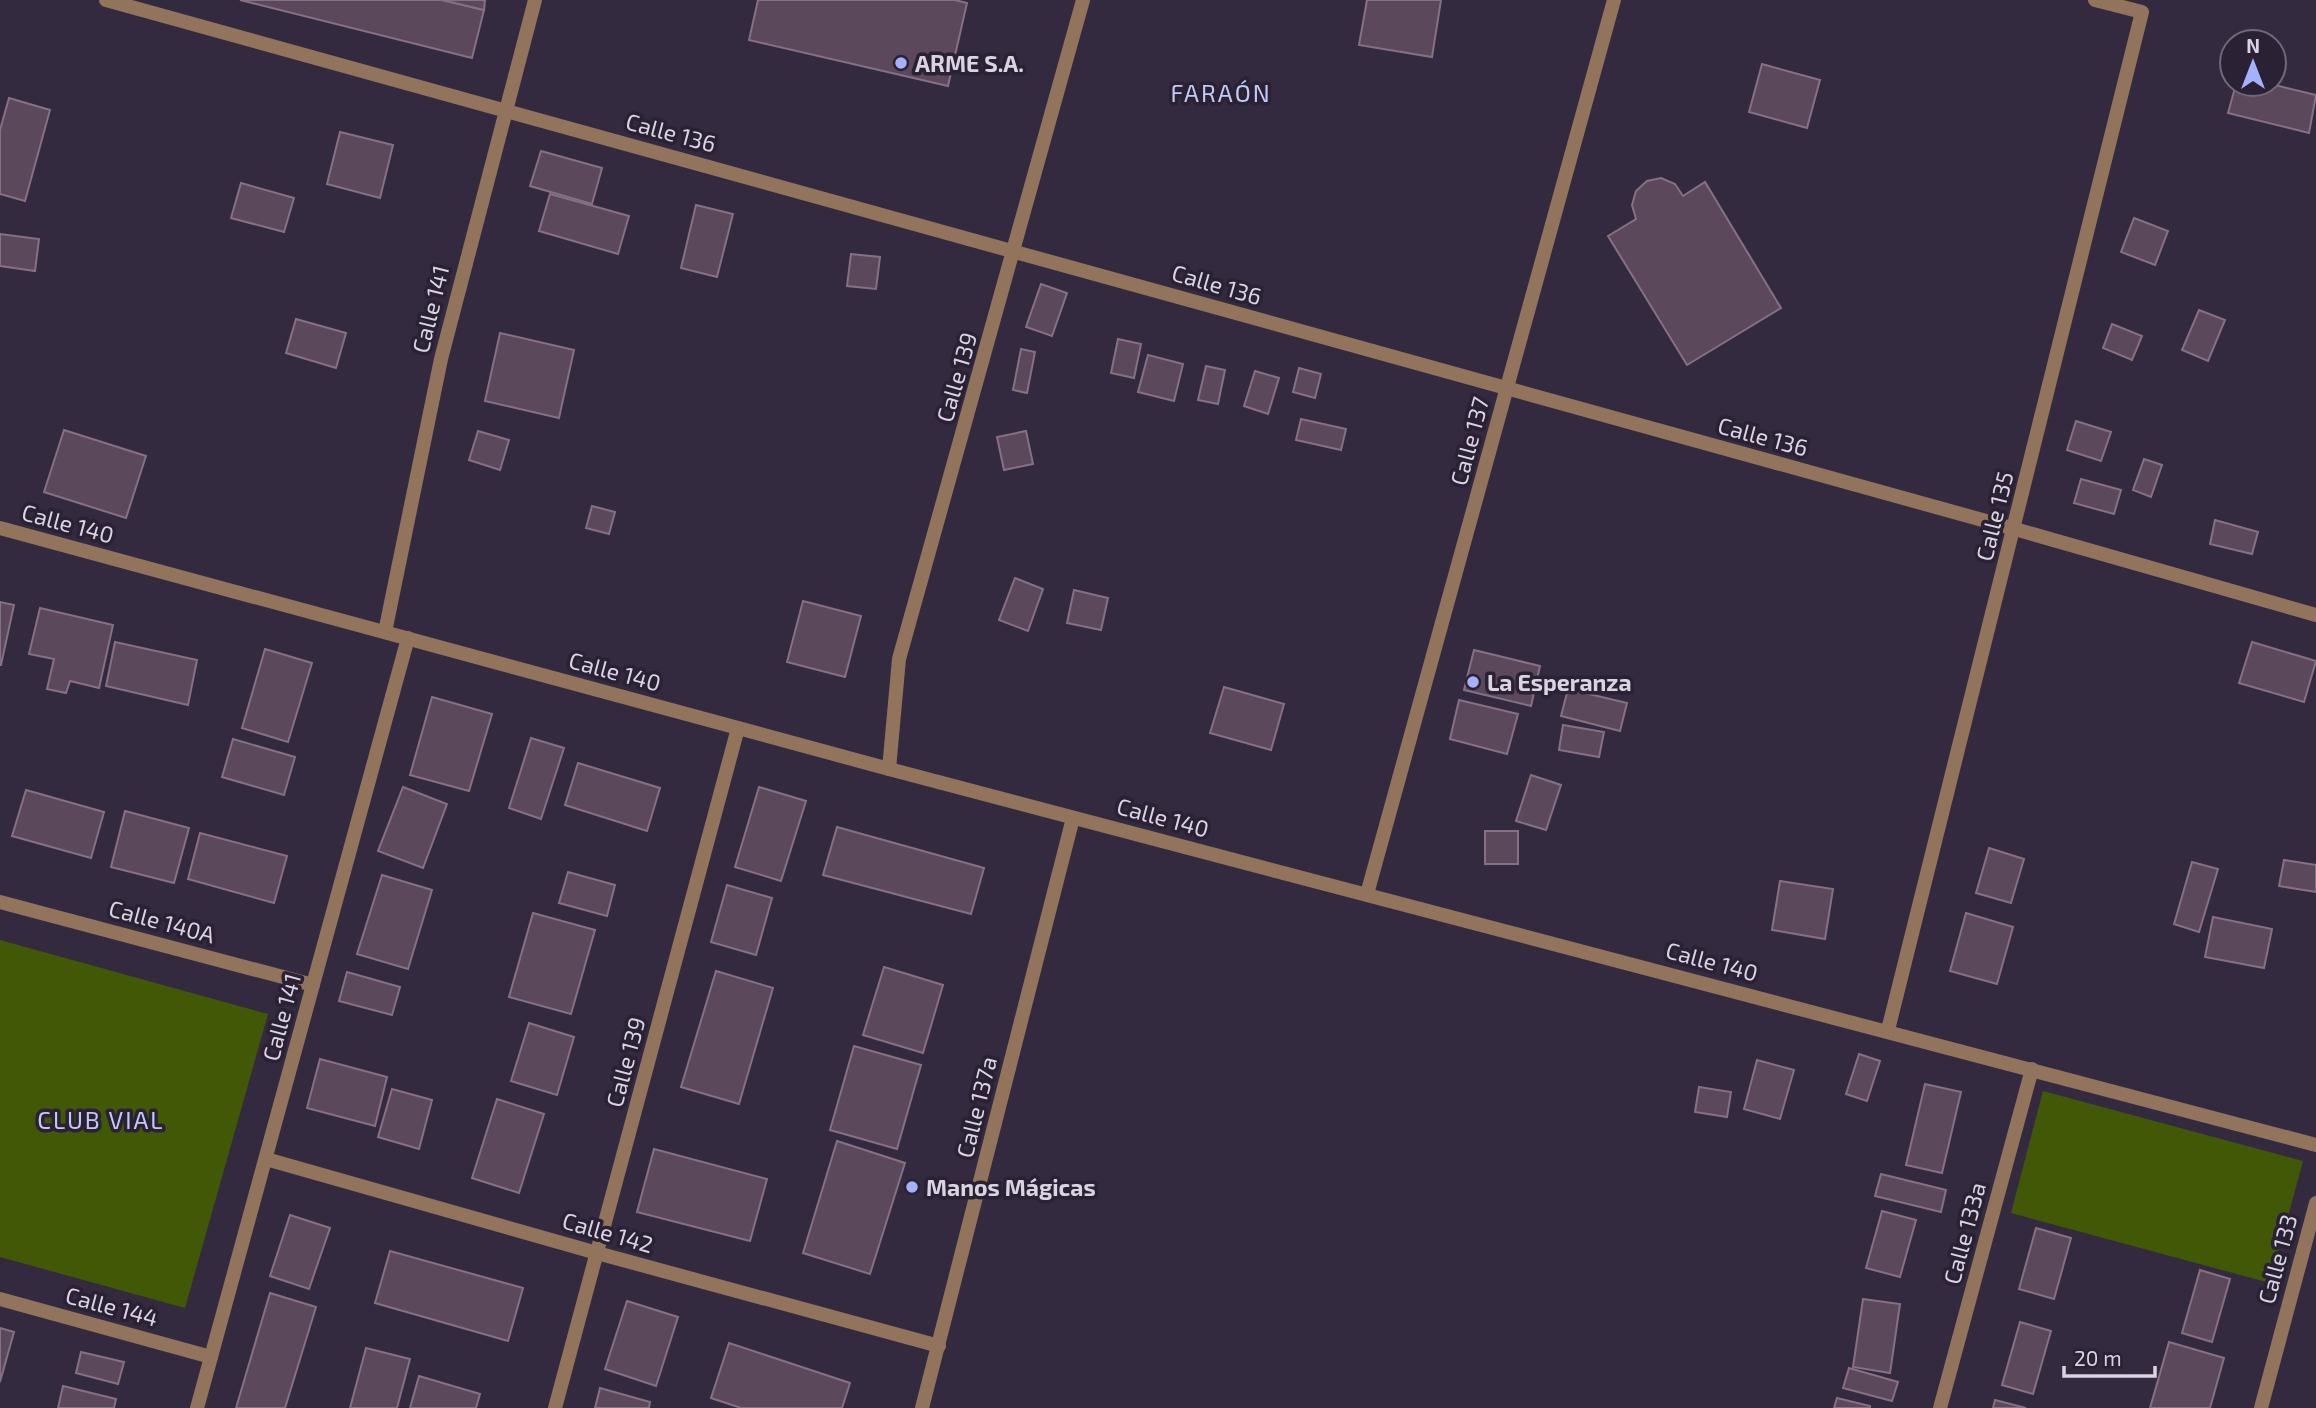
<svg xmlns="http://www.w3.org/2000/svg" width="2316" height="1408" font-family="'Exo 2',sans-serif">
	<style>
		.green { fill: #415806 }
		.building { fill: #5c485b; stroke: #857084; stroke-width: 2 }
		.lines { fill: none; stroke-linecap: round; stroke-linejoin: round }
		.minor { stroke: #92735c; stroke-width: 14 }
		.poi-dot { fill: #a4b2fc; stroke: #2a2135; stroke-width: 2.5 }
		.labels { text-anchor: middle; dominant-baseline: central; stroke-width: 7; stroke-linejoin: round; paint-order: stroke }
		.poi-label { font-size: 23px; font-weight: bold; fill: #dad4e2; stroke: #2a2135; text-anchor: start }
		.street-label { font-size: 23px; fill: #dad4e2; stroke: #2a2135 }
		.neighbourhood-label { font-size: 24px; letter-spacing: 2px; fill: #c0caf4; stroke: #2a2135 }
	</style>
	<rect width="100%" height="100%" fill="#342a40"/>
	<g class="green">
		<path d="M 0,940 L 268,1014 L 185,1308 L 0,1257 Z"/>
		<path d="M 2043,1091 L 2303,1161 L 2270,1283 L 2011,1213 Z"/>
	</g>
	<g class="building">
		<path d="M 240,0 L 442,0 L 484,10 L 472,58 Z"/>
		<path d="M 442,0 L 485,0 L 484,10 Z"/>
		<path d="M 758,0 L 955,0 L 967,3 L 948,86 L 749,40 Z"/>
		<path d="M 1367,0 L 1441,0 L 1432,57 L 1359,45 Z"/>
		<path d="M 1762,64 L 1820,80 L 1807,128 L 1749,112 Z"/>
		<path d="M 2236,84 L 2271,84 L 2316,95 L 2309,133 L 2228,113 Z"/>
		<path d="M 9,98 L 50,110 L 25,201 L 0,194 L 0,130 Z"/>
		<path d="M 340,132 L 393,145 L 380,198 L 327,184 Z"/>
		<path d="M 541,151 L 602,168 L 592,204 L 530,186 Z"/>
		<path d="M 1661,178 L 1675,184 L 1683,196 L 1705,182 L 1781,308 L 1687,365 L 1608,236 L 1636,219 L 1632,205 L 1636,191 L 1647,181 Z"/>
		<path d="M 241,183 L 294,198 L 284,232 L 231,218 Z"/>
		<path d="M 550,194 L 629,216 L 618,254 L 539,231 Z"/>
		<path d="M 696,205 L 733,214 L 717,277 L 681,268 Z"/>
		<path d="M 2134,218 L 2168,231 L 2155,265 L 2121,252 Z"/>
		<path d="M 0,234 L 39,239 L 35,271 L 0,266 Z"/>
		<path d="M 851,254 L 880,257 L 876,289 L 847,286 Z"/>
		<path d="M 1041,284 L 1067,293 L 1052,336 L 1026,327 Z"/>
		<path d="M 2199,310 L 2225,320 L 2208,361 L 2182,350 Z"/>
		<path d="M 296,319 L 346,333 L 336,368 L 286,353 Z"/>
		<path d="M 2112,324 L 2142,336 L 2132,360 L 2103,348 Z"/>
		<path d="M 500,333 L 574,350 L 559,418 L 485,401 Z"/>
		<path d="M 1118,339 L 1141,344 L 1134,378 L 1111,373 Z"/>
		<path d="M 1021,349 L 1035,352 L 1027,393 L 1013,390 Z"/>
		<path d="M 1148,355 L 1183,364 L 1174,401 L 1138,392 Z"/>
		<path d="M 1206,366 L 1225,370 L 1218,404 L 1198,400 Z"/>
		<path d="M 1299,368 L 1321,374 L 1315,398 L 1293,392 Z"/>
		<path d="M 1255,371 L 1279,378 L 1268,414 L 1244,406 Z"/>
		<path d="M 1301,419 L 1346,429 L 1341,450 L 1296,440 Z"/>
		<path d="M 2076,421 L 2111,432 L 2101,461 L 2067,450 Z"/>
		<path d="M 64,430 L 146,456 L 126,518 L 44,492 Z"/>
		<path d="M 478,431 L 509,440 L 500,470 L 469,460 Z"/>
		<path d="M 1026,431 L 1033,464 L 1004,470 L 997,437 Z"/>
		<path d="M 2144,459 L 2162,465 L 2151,497 L 2133,490 Z"/>
		<path d="M 2081,479 L 2121,490 L 2114,514 L 2074,503 Z"/>
		<path d="M 592,506 L 615,512 L 609,534 L 586,528 Z"/>
		<path d="M 2215,520 L 2258,532 L 2252,554 L 2210,544 Z"/>
		<path d="M 1015,578 L 1043,589 L 1028,631 L 999,620 Z"/>
		<path d="M 1074,590 L 1108,598 L 1101,630 L 1067,623 Z"/>
		<path d="M 803,601 L 861,616 L 845,677 L 787,662 Z"/>
		<path d="M 0,602 L 14,605 L 1,665 L 0,665 Z"/>
		<path d="M 40,608 L 113,625 L 99,688 L 70,681 L 66,693 L 47,689 L 54,659 L 29,654 Z"/>
		<path d="M 115,642 L 197,660 L 188,705 L 106,686 Z"/>
		<path d="M 2252,642 L 2316,661 L 2304,702 L 2239,683 Z"/>
		<path d="M 265,649 L 312,663 L 288,742 L 242,728 Z"/>
		<path d="M 1474,650 L 1540,666 L 1531,706 L 1464,690 Z"/>
		<path d="M 1224,687 L 1284,704 L 1271,750 L 1210,733 Z"/>
		<path d="M 1568,689 L 1627,703 L 1620,731 L 1561,716 Z"/>
		<path d="M 432,697 L 492,714 L 469,791 L 410,775 Z"/>
		<path d="M 1459,700 L 1518,714 L 1507,754 L 1450,739 Z"/>
		<path d="M 1563,725 L 1604,732 L 1599,757 L 1559,750 Z"/>
		<path d="M 531,738 L 564,748 L 541,819 L 509,808 Z"/>
		<path d="M 233,739 L 295,757 L 284,795 L 222,777 Z"/>
		<path d="M 578,763 L 660,788 L 647,831 L 565,805 Z"/>
		<path d="M 1531,775 L 1561,785 L 1546,830 L 1516,821 Z"/>
		<path d="M 403,787 L 447,804 L 423,868 L 378,851 Z"/>
		<path d="M 759,787 L 806,801 L 781,881 L 735,867 Z"/>
		<path d="M 26,790 L 104,812 L 91,858 L 12,836 Z"/>
		<path d="M 125,811 L 189,828 L 174,883 L 111,867 Z"/>
		<path d="M 837,827 L 984,868 L 971,914 L 823,875 Z"/>
		<rect x="1485" y="831" width="33" height="33"/>
		<path d="M 200,833 L 287,856 L 274,903 L 188,879 Z"/>
		<path d="M 1989,848 L 2024,859 L 2011,903 L 1976,893 Z"/>
		<path d="M 2284,860 L 2316,865 L 2316,892 L 2279,886 Z"/>
		<path d="M 2192,862 L 2218,869 L 2199,932 L 2174,924 Z"/>
		<path d="M 568,872 L 615,885 L 607,916 L 559,903 Z"/>
		<path d="M 382,875 L 432,890 L 408,969 L 357,954 Z"/>
		<path d="M 1780,881 L 1833,889 L 1825,939 L 1772,930 Z"/>
		<path d="M 727,885 L 772,898 L 756,955 L 711,942 Z"/>
		<path d="M 533,913 L 595,930 L 571,1014 L 509,997 Z"/>
		<path d="M 1966,913 L 2013,927 L 1997,984 L 1950,971 Z"/>
		<path d="M 2213,917 L 2272,929 L 2264,968 L 2205,957 Z"/>
		<path d="M 884,967 L 943,985 L 923,1053 L 863,1035 Z"/>
		<path d="M 716,971 L 773,988 L 739,1104 L 681,1087 Z"/>
		<path d="M 347,972 L 400,987 L 392,1015 L 339,1001 Z"/>
		<path d="M 529,1023 L 574,1037 L 557,1095 L 511,1081 Z"/>
		<path d="M 854,1046 L 921,1065 L 897,1149 L 830,1130 Z"/>
		<path d="M 1859,1054 L 1880,1061 L 1867,1101 L 1846,1094 Z"/>
		<path d="M 320,1059 L 387,1077 L 375,1126 L 307,1108 Z"/>
		<path d="M 1757,1060 L 1794,1070 L 1780,1119 L 1744,1109 Z"/>
		<path d="M 1925,1084 L 1961,1092 L 1942,1173 L 1906,1165 Z"/>
		<path d="M 1699,1087 L 1731,1092 L 1727,1117 L 1695,1112 Z"/>
		<path d="M 392,1089 L 432,1100 L 419,1149 L 378,1137 Z"/>
		<path d="M 497,1099 L 544,1114 L 519,1193 L 472,1178 Z"/>
		<path d="M 837,1141 L 905,1163 L 870,1274 L 803,1253 Z"/>
		<path d="M 654,1149 L 767,1179 L 750,1241 L 637,1212 Z"/>
		<path d="M 1881,1174 L 1946,1190 L 1941,1212 L 1875,1196 Z"/>
		<path d="M 1882,1211 L 1916,1220 L 1900,1277 L 1866,1268 Z"/>
		<path d="M 290,1215 L 330,1228 L 309,1289 L 270,1276 Z"/>
		<path d="M 2036,1228 L 2071,1238 L 2054,1299 L 2019,1289 Z"/>
		<path d="M 390,1251 L 523,1288 L 508,1341 L 375,1303 Z"/>
		<path d="M 2200,1270 L 2230,1279 L 2212,1342 L 2182,1333 Z"/>
		<path d="M 270,1293 L 316,1307 L 285,1408 L 236,1408 Z"/>
		<path d="M 1863,1299 L 1900,1304 L 1890,1373 L 1853,1367 Z"/>
		<path d="M 627,1301 L 678,1317 L 656,1386 L 605,1369 Z"/>
		<path d="M 2020,1322 L 2051,1331 L 2033,1394 L 2002,1385 Z"/>
		<path d="M 0,1328 L 14,1332 L 0,1382 Z"/>
		<path d="M 2169,1342 L 2224,1358 L 2210,1408 L 2150,1408 Z"/>
		<path d="M 729,1343 L 850,1383 L 842,1408 L 741,1408 L 711,1398 Z"/>
		<path d="M 366,1348 L 410,1359 L 397,1408 L 350,1408 Z"/>
		<path d="M 81,1352 L 124,1362 L 118,1384 L 76,1373 Z"/>
		<path d="M 1849,1368 L 1898,1382 L 1892,1401 L 1843,1388 Z"/>
		<path d="M 419,1376 L 480,1394 L 476,1408 L 410,1408 Z"/>
		<path d="M 63,1386 L 116,1399 L 114,1408 L 58,1408 Z"/>
		<path d="M 600,1388 L 650,1402 L 649,1408 L 595,1408 Z"/>
		<path d="M 1837,1398 L 1870,1406 L 1870,1408 L 1834,1408 Z"/>
		<path d="M 1995,1400 L 2026,1408 L 1993,1408 Z"/>
	</g>
	<g class="lines">
		<g class="minor">
			<path d="M 106,0 L 2015,529 L 2316,615"/>
			<path d="M 0,528 L 889,769 L 2316,1145"/>
			<path d="M 385,632 L 441,359 L 535,0"/>
			<path d="M 889,769 L 899,659 L 1083,0"/>
			<path d="M 1367,894 L 1614,0"/>
			<path d="M 0,902 L 313,985"/>
			<path d="M 1888,1030 L 2142,12 L 2095,0"/>
			<path d="M 266,1159 L 597,1253 L 939,1346"/>
			<path d="M 0,1299 L 211,1357"/>
			<path d="M 197,1408 L 408,638"/>
			<path d="M 555,1408 L 738,728"/>
			<path d="M 922,1408 L 1073,818"/>
			<path d="M 1940,1408 L 2032,1069"/>
			<path d="M 2261,1408 L 2316,1203"/>
		</g>
	</g>
	<g class="poi-dot">
		<circle cx="901" cy="63" r="7"/>
		<circle cx="1473" cy="682" r="7"/>
		<circle cx="912" cy="1187" r="7"/>
	</g>
	<g class="labels">
		<g class="poi-label">
			<text x="915" y="63">ARME S.A.</text>
			<text x="1487" y="682">La Esperanza</text>
			<text x="926" y="1187">Manos Mágicas</text>
		</g>
		<g class="street-label">
			<text transform="translate(671 132) rotate(15)">Calle 136</text>
			<text transform="translate(1217 284) rotate(16)">Calle 136</text>
			<text transform="translate(430 309) rotate(-76)">Calle 141</text>
			<text transform="translate(956 377) rotate(-74)">Calle 139</text>
			<text transform="translate(1763 436) rotate(15)">Calle 136</text>
			<text transform="translate(1469 441) rotate(-75)">Calle 137</text>
			<text transform="translate(1994 516) rotate(-76)">Calle 135</text>
			<text transform="translate(68 523) rotate(15)">Calle 140</text>
			<text transform="translate(615 671) rotate(15)">Calle 140</text>
			<text transform="translate(1163 817) rotate(15)">Calle 140</text>
			<text transform="translate(162 921) rotate(15)">Calle 140A</text>
			<text transform="translate(1712 961) rotate(15)">Calle 140</text>
			<text transform="translate(281 1017) rotate(-75)">Calle 141</text>
			<text transform="translate(625 1062) rotate(-75)">Calle 139</text>
			<text transform="translate(976 1107) rotate(-76)">Calle 137a</text>
			<text transform="translate(608 1232) rotate(16)">Calle 142</text>
			<text transform="translate(1964 1233) rotate(-75)">Calle 133a</text>
			<text transform="translate(2277 1259) rotate(-75)">Calle 133</text>
			<text transform="translate(112 1306) rotate(15)">Calle 144</text>
		</g>
		<g class="neighbourhood-label">
			<text x="1221" y="92">FARAÓN</text>
			<text x="101" y="1119">CLUB VIAL</text>
		</g>
	</g>
	<g transform="translate(2253 63)"><circle r="33" fill="#2a2135" stroke="#70697a" stroke-width="2"/>
	<path d="M0-5L12 26L0 18L-12 26Z" fill="#a4b2fc"/>
	<text y="-10" font-size="19" font-weight="bold" text-anchor="middle" fill="#dad4e2">N</text>
	</g>
	<path d="M2064 1366v10h91v-10" fill="none" stroke="#dad4e2" stroke-width="3.5"/>
	<text x="2074" y="1366" font-size="21" fill="#dad4e2" stroke="#2a2135" stroke-width="5" paint-order="stroke">20 m</text>
</svg>
